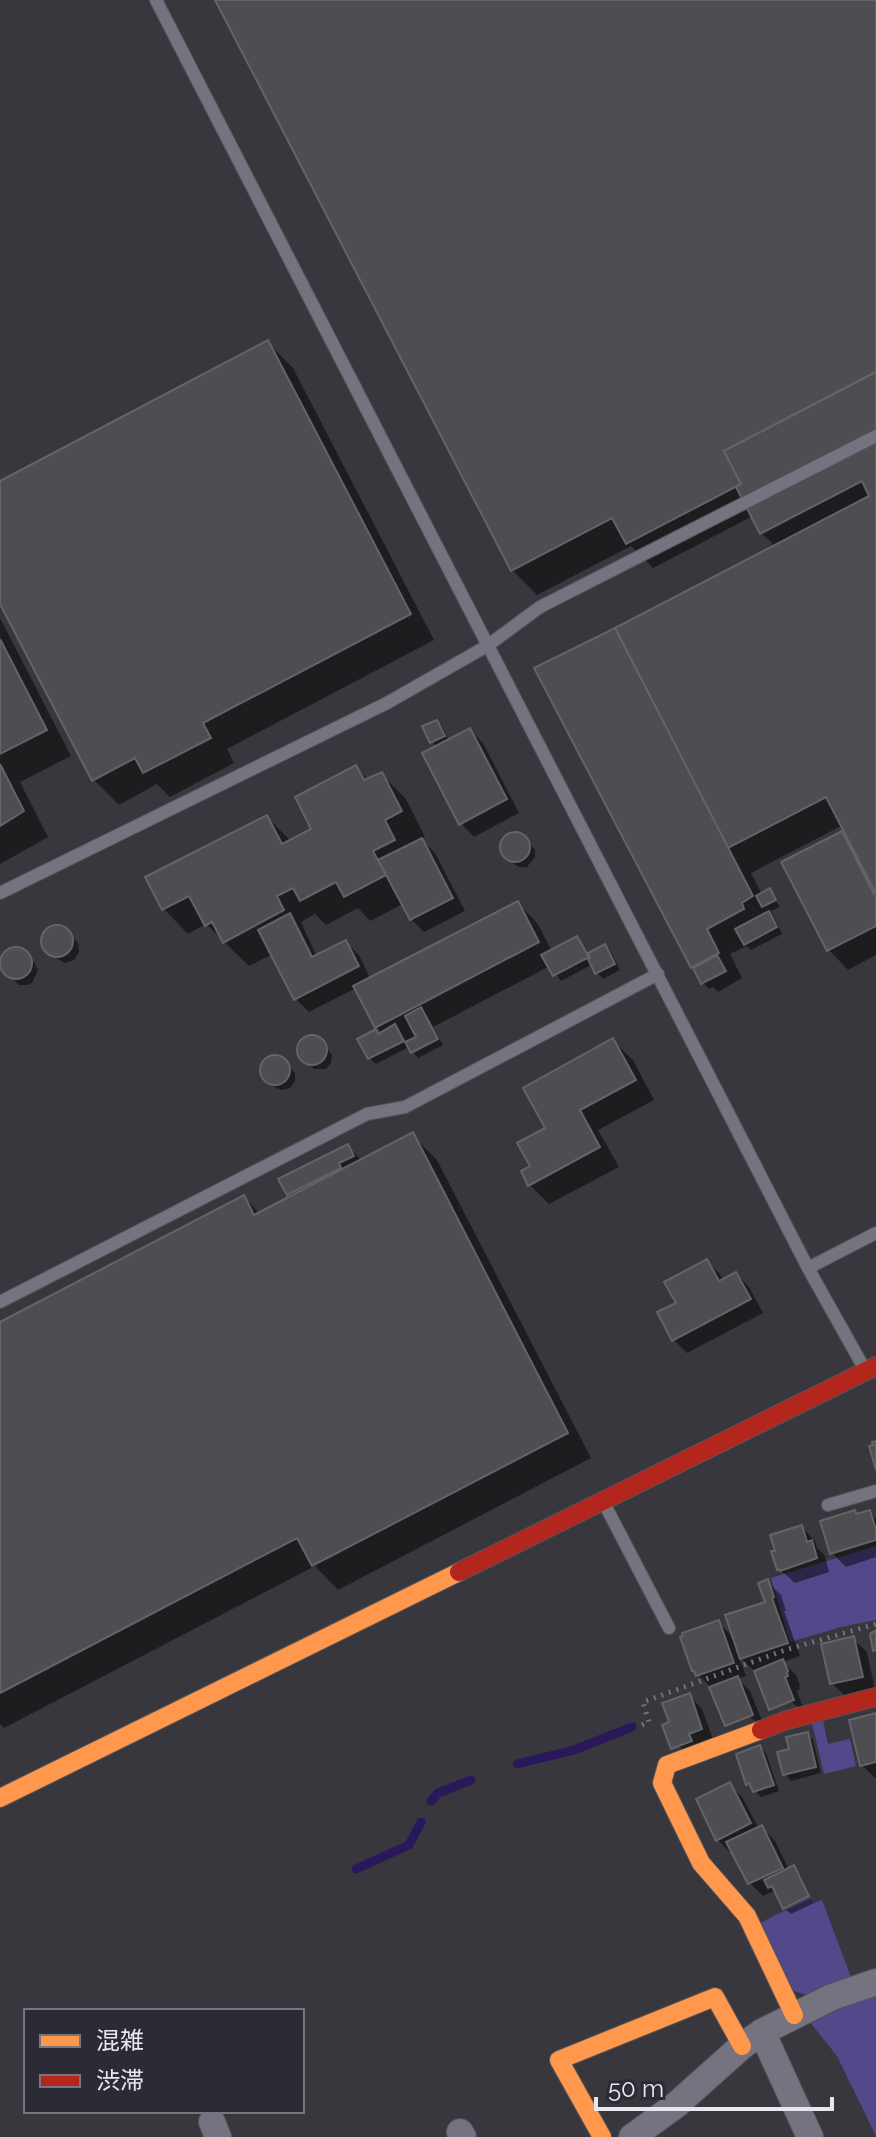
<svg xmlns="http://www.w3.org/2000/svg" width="876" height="2137" font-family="Raleway,'Noto Sans JP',sans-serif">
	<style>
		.green { fill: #52498b }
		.shadow { fill: #0007 }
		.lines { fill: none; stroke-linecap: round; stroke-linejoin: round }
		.stream { stroke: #29185a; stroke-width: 9 }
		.building { fill: #4d4d52; stroke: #646468; stroke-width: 2 }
		.lane-casing { stroke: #555458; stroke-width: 14 }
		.street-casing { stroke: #555458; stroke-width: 28 }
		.slow-casing { stroke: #555458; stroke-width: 20 }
		.jam-casing { stroke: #555458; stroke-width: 20 }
		.path { stroke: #727279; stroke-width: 5; stroke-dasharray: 2 6; stroke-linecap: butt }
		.lane { stroke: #74737f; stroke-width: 12 }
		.street { stroke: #74737f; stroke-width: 26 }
		.slow { stroke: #ff974d; stroke-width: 18 }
		.jam { stroke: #b3261e; stroke-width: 18 }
	</style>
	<rect width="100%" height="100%" fill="#38373d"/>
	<g class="green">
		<path d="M 876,1546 L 876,1620 L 841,1627 L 790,1642 L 771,1578 Z"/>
		<path d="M 823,1721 L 828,1744 L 850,1739 L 856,1766 L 824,1774 L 812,1723 Z"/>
		<path d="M 811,1897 L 814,1903 L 822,1900 L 851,1977 L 807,1995 L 791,1990 L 760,1923 Z"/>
		<path d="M 876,1995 L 876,2136 L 837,2056 L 809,2021 Z"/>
	</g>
	<g class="shadow">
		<path d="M 217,0 L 876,0 L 876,955 L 848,970 L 829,950 L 841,834 L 852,844 L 843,825 L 751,873 L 762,894 L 769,891 L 780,907 L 771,911 L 782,934 L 751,950 L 747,946 L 730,954 L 742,978 L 718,992 L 713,987 L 709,989 L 703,983 L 693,967 L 775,546 L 761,533 L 753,516 L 653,568 L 631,546 L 537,595 L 512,570 Z"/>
		<path d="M 268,343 L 293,368 L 434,640 L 227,749 L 234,763 L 170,797 L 157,784 L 119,805 L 94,780 L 0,600 L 0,483 Z"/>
		<path d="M 0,618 L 71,756 L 20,782 L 48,837 L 0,864 Z"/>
		<path d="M 436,722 L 443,728 L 449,741 L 470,730 L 483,743 L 519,813 L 474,837 L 461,823 L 437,747 L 432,742 Z"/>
		<path d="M 356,768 L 368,780 L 381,774 L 406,799 L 425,837 L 421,839 L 435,853 L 465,911 L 424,932 L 411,919 L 403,904 L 370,921 L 358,908 L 326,925 L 315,914 L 301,922 L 317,957 L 345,942 L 359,955 L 371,980 L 518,903 L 537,923 L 552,951 L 577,938 L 589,955 L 605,946 L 611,952 L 620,970 L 603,979 L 597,972 L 593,964 L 561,981 L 550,966 L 433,1027 L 443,1045 L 418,1058 L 409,1047 L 376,1064 L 369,1058 L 379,1035 L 383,1033 L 376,1027 L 356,988 L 309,1012 L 296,999 L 273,954 L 249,966 L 206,924 L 188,934 L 164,909 L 267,817 L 291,841 L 313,830 Z"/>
		<path d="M 517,834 L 535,849 L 535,857 L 527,867 L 519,867 L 511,862 L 504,855 L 502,846 L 508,835 Z"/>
		<path d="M 59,927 L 64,928 L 78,943 L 79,952 L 74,960 L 65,963 L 52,956 L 43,945 L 44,936 L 50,928 Z"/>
		<path d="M 20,949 L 34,962 L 38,970 L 32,983 L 28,985 L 19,985 L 4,971 L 2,967 L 3,957 L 10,950 Z"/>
		<path d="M 313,1038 L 321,1041 L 332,1055 L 331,1063 L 326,1069 L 314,1069 L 300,1055 L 299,1047 L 305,1040 Z"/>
		<path d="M 613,1041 L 633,1060 L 654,1100 L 598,1130 L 619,1167 L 549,1204 L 530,1185 L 532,1167 L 548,1128 Z"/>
		<path d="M 274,1056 L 282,1059 L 295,1073 L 295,1081 L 290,1088 L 282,1090 L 274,1087 L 262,1072 L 263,1063 Z"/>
		<path d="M 412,1135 L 437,1160 L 591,1458 L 338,1590 L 315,1566 L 4,1728 L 0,1724 L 0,1325 L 244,1197 L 260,1214 L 292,1197 L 288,1194 L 348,1146 L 362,1161 Z"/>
		<path d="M 706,1261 L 720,1274 L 723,1281 L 736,1274 L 749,1287 L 763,1313 L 687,1353 L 674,1340 Z"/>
		<path d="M 869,1512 L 876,1519 L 876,1557 L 846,1567 L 832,1553 L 858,1516 Z"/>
		<path d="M 802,1527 L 815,1541 L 817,1548 L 825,1556 L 829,1572 L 795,1583 L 779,1569 Z"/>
		<path d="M 767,1582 L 781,1595 L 786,1611 L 784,1611 L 800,1656 L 783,1662 L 796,1675 L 800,1685 L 799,1686 L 800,1689 L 797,1691 L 805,1713 L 755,1672 L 738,1655 L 746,1676 L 738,1679 L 750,1691 L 765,1728 L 711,1688 L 694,1670 L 719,1623 L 735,1639 L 767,1603 Z"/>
		<path d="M 853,1639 L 867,1652 L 875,1690 L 845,1696 L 832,1683 Z"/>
		<path d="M 689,1695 L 702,1709 L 714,1742 L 686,1761 L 672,1723 Z"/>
		<path d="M 876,1715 L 876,1778 L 875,1778 L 862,1765 Z"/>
		<path d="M 807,1734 L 813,1740 L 821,1773 L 791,1781 L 785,1774 L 791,1751 Z"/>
		<path d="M 760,1747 L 766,1753 L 779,1791 L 761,1797 L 748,1783 Z"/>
		<path d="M 729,1784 L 742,1797 L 759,1829 L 762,1827 L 775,1841 L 789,1870 L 793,1868 L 800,1874 L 809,1894 L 784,1906 L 774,1891 L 763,1896 L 750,1883 L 733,1852 L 731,1853 L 718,1840 Z"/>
		<path d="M 811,1898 L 814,1903 L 791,1914 L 786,1910 Z"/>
	</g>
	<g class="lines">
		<g class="stream">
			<path d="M 517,1764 L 574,1750 L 632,1727"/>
			<path d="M 431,1801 L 438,1793 L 471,1780"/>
			<path d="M 356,1869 L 409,1845 L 421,1822"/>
		</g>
	</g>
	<g class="building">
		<path d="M 215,0 L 876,0 L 876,372 L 724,451 L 741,484 L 626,544 L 612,518 L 511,571 Z"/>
		<path d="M 268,340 L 411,614 L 203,723 L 211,738 L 143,773 L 135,758 L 92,781 L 0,604 L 0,481 Z"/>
		<path d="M 876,372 L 876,894 L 826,797 L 728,848 L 615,628 L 869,496 L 862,481 L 760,534 L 736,487 L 741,484 L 724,451 Z"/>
		<path d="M 615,628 L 753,896 L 742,903 L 744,909 L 707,929 L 719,953 L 691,968 L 534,668 Z"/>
		<path d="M 0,639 L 47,730 L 0,754 Z"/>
		<path d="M 437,720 L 445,736 L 430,743 L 422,726 Z"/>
		<path d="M 470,728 L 507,799 L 459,825 L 422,753 Z"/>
		<path d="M 0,764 L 24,811 L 0,826 Z"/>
		<path d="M 356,765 L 364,780 L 382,772 L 402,811 L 385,820 L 395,840 L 373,851 L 386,875 L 344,897 L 336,882 L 300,901 L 293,888 L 277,896 L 284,910 L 223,943 L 212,922 L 205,926 L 189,896 L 162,910 L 145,877 L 267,815 L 282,844 L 311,829 L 295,797 Z"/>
		<path d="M 842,831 L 876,898 L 876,926 L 827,951 L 781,862 Z"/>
		<circle cx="515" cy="847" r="15"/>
		<path d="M 422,838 L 453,898 L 410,920 L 378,860 Z"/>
		<path d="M 770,888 L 776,900 L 762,907 L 756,896 Z"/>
		<path d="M 518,901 L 539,942 L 375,1028 L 353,986 Z"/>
		<path d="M 769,911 L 777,927 L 744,945 L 735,929 Z"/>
		<path d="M 290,913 L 312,957 L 346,940 L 359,966 L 294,1000 L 258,930 Z"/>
		<circle cx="57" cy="941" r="16"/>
		<path d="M 577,936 L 589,957 L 553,976 L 541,955 Z"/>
		<path d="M 605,944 L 615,964 L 595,974 L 588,959 L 590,958 L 588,953 Z"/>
		<circle cx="16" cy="963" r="16"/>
		<path d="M 717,955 L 726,971 L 701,984 L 693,968 Z"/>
		<path d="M 421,1007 L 438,1039 L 411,1053 L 405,1042 L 416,1037 L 405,1016 Z"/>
		<path d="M 395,1024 L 404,1041 L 368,1059 L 357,1039 L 376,1029 L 378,1034 Z"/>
		<circle cx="312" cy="1050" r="15"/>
		<path d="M 613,1038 L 636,1080 L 580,1110 L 600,1147 L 528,1186 L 521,1171 L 530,1166 L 517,1143 L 545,1128 L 523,1088 Z"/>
		<circle cx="275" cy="1070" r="15"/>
		<path d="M 413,1132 L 568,1433 L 312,1566 L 297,1538 L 0,1693 L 0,1322 L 244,1195 L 254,1215 Z"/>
		<path d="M 348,1144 L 354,1156 L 339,1163 L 341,1168 L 287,1195 L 278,1179 Z"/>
		<path d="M 707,1259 L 719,1281 L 736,1272 L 751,1299 L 672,1341 L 657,1312 L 676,1303 L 664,1282 Z"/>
		<path d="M 876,1441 L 876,1470 L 869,1446 L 873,1445 L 872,1442 Z"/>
		<path d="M 855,1510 L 856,1514 L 870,1510 L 876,1530 L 876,1540 L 830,1554 L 820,1521 Z"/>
		<path d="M 802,1525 L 807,1542 L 812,1540 L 817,1558 L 780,1571 L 779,1569 L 777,1570 L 771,1551 L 775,1551 L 770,1535 Z"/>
		<path d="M 768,1579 L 774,1597 L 772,1598 L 788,1643 L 740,1659 L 725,1615 L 765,1602 L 758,1583 Z"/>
		<path d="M 719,1620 L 734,1663 L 696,1676 L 694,1671 L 692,1671 L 680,1637 L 683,1636 L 682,1633 Z"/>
		<path d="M 876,1630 L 876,1650 L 873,1651 L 870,1634 Z"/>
		<path d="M 854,1636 L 863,1677 L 830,1684 L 821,1644 Z"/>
		<path d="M 783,1659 L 788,1671 L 787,1672 L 788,1676 L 785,1677 L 794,1700 L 769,1710 L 754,1671 Z"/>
		<path d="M 738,1676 L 753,1715 L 725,1726 L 709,1687 Z"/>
		<path d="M 690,1693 L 702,1729 L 689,1734 L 692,1741 L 671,1749 L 662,1725 L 669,1722 L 662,1703 Z"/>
		<path d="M 876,1713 L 876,1762 L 860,1766 L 849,1720 Z"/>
		<path d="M 808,1732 L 816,1767 L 783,1775 L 777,1752 L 789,1749 L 786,1737 Z"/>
		<path d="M 760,1745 L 774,1785 L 753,1792 L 749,1783 L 746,1785 L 736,1754 Z"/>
		<path d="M 730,1782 L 751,1823 L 716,1841 L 696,1799 Z"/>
		<path d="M 762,1825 L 783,1868 L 748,1884 L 726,1842 Z"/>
		<path d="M 794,1865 L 809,1896 L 783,1909 L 772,1886 L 768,1888 L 764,1880 Z"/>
	</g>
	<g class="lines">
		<g class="lane-casing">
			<g id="lane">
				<path d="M 156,0 L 808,1268 L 864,1368"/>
				<path d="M 0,893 L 387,703 L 487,646 L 540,607 L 876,436"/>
				<path d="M 808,1268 L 876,1233"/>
				<path d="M 0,1302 L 367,1114 L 405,1107 L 658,974"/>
				<path d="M 604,1503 L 669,1628"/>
				<path d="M 828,1505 L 876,1491"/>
			</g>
		</g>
		<g class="street-casing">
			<g id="street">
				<path d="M 762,2032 L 810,2137"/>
				<path d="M 212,2122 L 218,2137"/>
				<path d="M 460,2132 L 463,2137"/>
				<path d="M 632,2137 L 676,2105 L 742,2046 L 762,2032 L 832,1997 L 876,1982"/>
			</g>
		</g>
		<g class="slow-casing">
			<g id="slow">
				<path d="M 761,1730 L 667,1765 L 662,1783 L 701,1863 L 747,1916 L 794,2015"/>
				<path d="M 0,1798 L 459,1572"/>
				<path d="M 602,2137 L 559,2060 L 715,1997 L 742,2046"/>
			</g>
		</g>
		<g class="jam-casing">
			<g id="jam">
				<path d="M 459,1572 L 876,1366"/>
				<path d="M 761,1730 L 787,1720 L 876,1697"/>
			</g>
		</g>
		<path class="path" d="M 642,1725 L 649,1722 L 643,1702 L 785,1650 L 876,1624"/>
		<use href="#lane" class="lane"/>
		<use href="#street" class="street"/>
		<use href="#slow" class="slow"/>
		<use href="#jam" class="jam"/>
	</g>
	<rect x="24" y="2009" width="280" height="104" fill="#2c2b35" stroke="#77767f" stroke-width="2"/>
	<rect x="40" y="2035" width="40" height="12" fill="#ff974d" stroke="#77767f" stroke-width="2"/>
	<text x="96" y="2049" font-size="24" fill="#e7e7ed">混雑</text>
	<rect x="40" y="2075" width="40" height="12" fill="#b3261e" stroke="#77767f" stroke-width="2"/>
	<text x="96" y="2089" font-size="24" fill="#e7e7ed">渋滞</text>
	<path d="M596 2097v12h236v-12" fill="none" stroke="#e7e7ed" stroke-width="4"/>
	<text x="608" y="2097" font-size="24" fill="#e7e7ed" stroke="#2c2b35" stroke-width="6" paint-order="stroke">50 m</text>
</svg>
